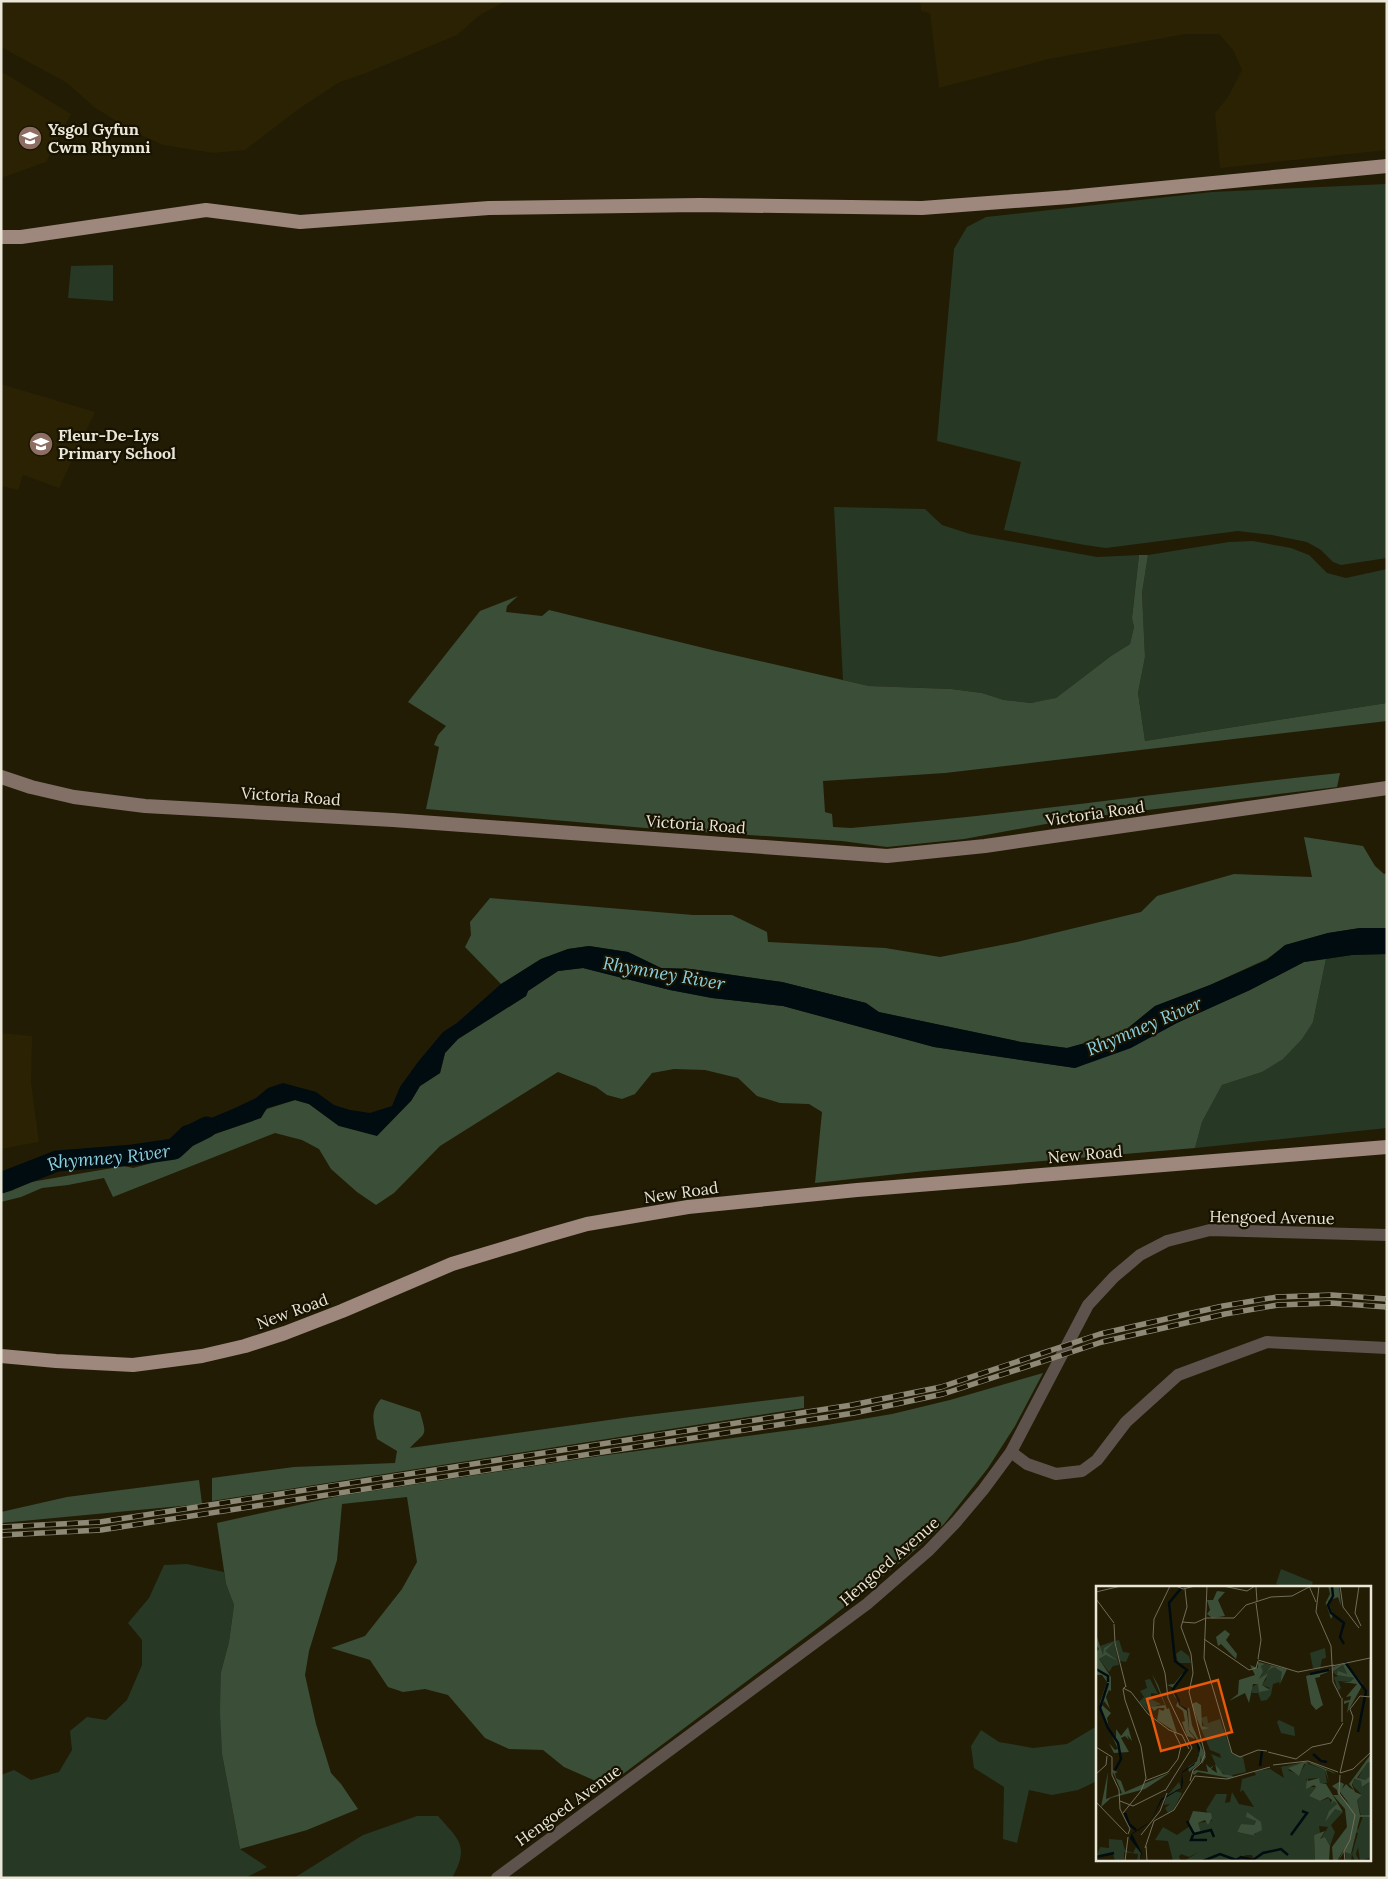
<svg xmlns="http://www.w3.org/2000/svg" width="1388" height="1879" font-family="Lora,serif">
	<style>
		.built { fill: #2a2203 }
		.green { fill: #273825 }
		.forest { fill: #3b4f38 }
		.water { fill: #000c10 }
		.lines { fill: none; stroke-linecap: round; stroke-linejoin: round }
		.river { stroke: #000c10; stroke-width: 21 }
		.tertiary { stroke: #5d524c; stroke-width: 12 }
		.secondary { stroke: #827067; stroke-width: 14 }
		.primary { stroke: #9e877c; stroke-width: 14 }
		.rail-casing { stroke: #8d8976; stroke-width: 5.5 }
		.rail { stroke: #181300; stroke-width: 4; stroke-dasharray: 11; stroke-linecap: butt }
		.labels { text-anchor: middle; dominant-baseline: central; stroke-width: 4.5; stroke-linejoin: round; paint-order: stroke }
		.poi-label { font-size: 16px; font-weight: bold; fill: #eae6d8; stroke: #181300; text-anchor: start }
		.street-label { font-size: 16px; fill: #eae6d8; stroke: #181300 }
		.water-label { font-size: 18px; font-style: italic; fill: #8ad0e1; stroke: #181300 }
		.inset-river { fill: none; stroke: #000c10; stroke-width: 2.5 }
		.inset-road { fill: none; stroke: #726d59; stroke-width: 1 }
		.view { fill: #e8590c; fill-opacity: 0.15; stroke: #e8590c; stroke-width: 2.5 }
		.inset-edge { fill: none; stroke: #eae6d8; stroke-width: 2.5 }
	</style>
	<rect width="100%" height="100%" fill="#221c05"/>
	<g class="built">
		<path d="M 1,1 L 506,1 L 480,15 L 457,35 L 366,73 L 340,82 L 300,108 L 245,150 L 213,153 L 163,145 L 132,131 L 94,107 L 67,83 L 1,47 Z"/>
		<path d="M 920,1 L 1387,1 L 1387,150 L 1220,168 L 1215,113 L 1228,97 L 1242,70 L 1233,50 L 1219,34 L 1185,34 L 1049,59 L 939,88 L 930,13 L 921,11 Z"/>
		<path d="M 1,71 L 71,114 L 46,162 L 1,178 Z"/>
		<path d="M 1,384 L 95,412 L 59,488 L 23,475 L 18,490 L 1,486 Z"/>
		<path d="M 1,1033 L 32,1036 L 31,1082 L 39,1142 L 1,1149 Z"/>
	</g>
	<g class="green">
		<path d="M 1387,184 L 1387,558 L 1341,565 L 1333,562 L 1321,550 L 1307,542 L 1272,535 L 1238,531 L 1106,548 L 1085,545 L 1004,530 L 1021,462 L 937,441 L 954,249 L 967,227 L 986,217 L 1212,192 Z"/>
		<path d="M 113,265 L 113,301 L 68,298 L 71,266 Z"/>
		<path d="M 834,507 L 925,509 L 942,525 L 970,534 L 1097,557 L 1139,555 L 1132,617 L 1134,627 L 1130,644 L 1111,656 L 1056,698 L 1044,701 L 1031,703 L 1004,700 L 982,693 L 951,689 L 869,686 L 843,680 Z"/>
		<path d="M 1253,541 L 1291,548 L 1309,555 L 1327,573 L 1346,578 L 1387,569 L 1387,703 L 1145,741 L 1138,693 L 1145,657 L 1142,593 L 1148,555 L 1229,542 Z"/>
		<path d="M 1387,954 L 1387,1128 L 1195,1148 L 1202,1122 L 1222,1085 L 1262,1072 L 1313,1022 L 1326,959 L 1352,955 Z"/>
		<path d="M 187,1564 L 224,1572 L 226,1584 L 234,1605 L 229,1642 L 221,1672 L 222,1754 L 240,1849 L 267,1867 L 245,1878 L 1,1878 L 1,1775 L 14,1770 L 31,1780 L 59,1772 L 72,1750 L 70,1731 L 87,1717 L 106,1720 L 127,1700 L 142,1665 L 142,1640 L 128,1623 L 149,1598 L 164,1565 Z"/>
		<path d="M 1281,1569 L 1313,1582 L 1310,1588 L 1287,1588 L 1276,1584 Z"/>
		<path d="M 1097,1726 L 1097,1781 L 1078,1790 L 1052,1795 L 1029,1790 L 1017,1843 L 1003,1839 L 1004,1787 L 974,1768 L 971,1746 L 981,1730 L 999,1742 L 1033,1748 L 1067,1744 Z"/>
		<path d="M 417,1816 L 438,1816 C 459,1840 470,1846 452,1878 L 294,1878 L 363,1835 Z"/>
	</g>
	<g class="forest">
		<path d="M 1139,555 L 1148,555 L 1142,593 L 1145,657 L 1138,693 L 1145,741 L 1387,703 L 1387,721 L 945,773 L 823,781 L 825,812 L 832,814 L 833,827 L 851,828 C 1015,815 1177,790 1340,773 L 1337,787 L 1073,819 L 964,839 L 887,847 L 842,841 L 657,829 L 426,809 L 439,747 L 434,745 L 438,735 L 446,726 L 408,702 L 480,611 L 518,596 L 507,606 L 506,612 L 542,616 L 549,610 L 716,651 L 869,686 L 951,689 L 982,693 L 1004,700 L 1031,703 L 1056,698 L 1111,656 L 1130,644 L 1134,627 L 1132,618 Z"/>
		<path d="M 1304,837 L 1363,846 L 1375,866 L 1384,874 L 1387,873 L 1387,928 L 1360,928 L 1328,933 L 1286,945 L 1267,959 L 1210,985 L 1155,1006 L 1122,1033 L 1067,1048 L 1021,1042 L 878,1012 L 866,1003 L 782,982 L 691,969 L 661,968 L 628,952 L 589,946 L 568,949 L 541,959 L 501,984 L 465,947 L 471,935 L 470,922 L 490,898 L 693,915 L 732,915 L 767,932 L 768,942 L 885,948 L 940,957 L 1017,942 L 1141,912 L 1157,896 L 1234,874 L 1312,877 Z"/>
		<path d="M 1326,959 L 1313,1022 L 1302,1039 L 1283,1059 L 1262,1072 L 1222,1085 L 1202,1122 L 1195,1148 L 925,1171 L 815,1183 L 822,1112 L 809,1104 L 780,1103 L 757,1096 L 738,1078 L 705,1070 L 674,1069 L 652,1073 L 635,1094 L 622,1099 L 607,1095 L 596,1087 L 558,1072 L 440,1146 L 394,1193 L 376,1205 L 357,1192 L 331,1169 L 319,1149 L 302,1140 L 275,1133 L 113,1197 L 104,1178 L 68,1185 L 42,1188 L 21,1197 L 1,1202 L 1,1193 L 11,1191 L 31,1182 L 124,1166 L 133,1168 L 152,1163 L 186,1150 L 203,1138 L 253,1121 L 267,1109 L 295,1100 L 309,1104 L 339,1126 L 411,1101 L 420,1086 L 440,1073 L 445,1053 L 458,1039 L 526,996 L 528,991 L 558,971 L 583,968 L 670,990 L 712,998 L 783,1006 L 934,1047 L 1075,1068 L 1250,990 L 1304,962 Z"/>
		<path d="M 1043,1373 L 1015,1426 L 988,1468 L 944,1524 L 907,1557 L 823,1624 L 607,1786 L 564,1767 L 543,1750 L 509,1749 L 485,1738 L 448,1695 L 425,1689 L 403,1692 L 388,1687 L 370,1660 L 331,1648 L 365,1636 L 402,1589 L 417,1562 L 407,1497 L 342,1504 L 337,1560 L 309,1651 L 305,1675 L 316,1724 L 331,1773 L 341,1784 L 358,1809 L 307,1830 L 240,1849 L 222,1754 L 220,1711 L 221,1672 L 229,1642 L 234,1605 L 226,1584 L 217,1523 L 339,1496 L 593,1457 L 821,1426 L 892,1414 L 950,1400 Z"/>
		<path d="M 804,1396 L 804,1408 L 212,1501 L 212,1478 L 294,1467 L 395,1463 L 397,1451 L 377,1439 C 374,1423 369,1412 381,1399 L 420,1412 C 428,1439 425,1431 410,1448 L 630,1417 Z"/>
		<path d="M 199,1480 L 202,1504 L 1,1523 L 1,1512 L 67,1497 Z"/>
	</g>
	<path class="water" d="M 1360,928 L 1387,928 L 1387,954 L 1352,955 L 1304,962 L 1250,990 L 1177,1023 L 1131,1048 L 1075,1068 L 934,1047 L 783,1006 L 712,998 L 670,990 L 583,968 L 558,971 L 528,991 L 526,996 L 458,1039 L 445,1053 L 440,1073 L 420,1086 L 411,1101 L 377,1136 L 339,1126 L 309,1104 L 295,1100 L 267,1108 L 261,1118 L 203,1138 L 186,1150 L 179,1130 L 183,1126 L 204,1121 L 235,1108 L 256,1098 L 268,1088 L 283,1083 L 316,1092 L 334,1105 L 350,1110 L 370,1113 L 392,1106 L 400,1087 L 418,1062 L 443,1032 L 457,1023 L 501,984 L 541,959 L 568,949 L 589,946 L 628,952 L 661,968 L 691,969 L 782,982 L 866,1003 L 879,1012 L 1021,1042 L 1067,1048 L 1122,1033 L 1155,1006 L 1210,985 L 1267,960 L 1285,945 L 1328,933 Z"/>
	<g class="lines">
		<path class="river" id="s1" d="M 1,1183 L 57,1161 L 133,1155 L 174,1149 L 187,1137 L 207,1127"/>
		<g class="tertiary">
			<path d="M 1011,1452 L 1027,1464 L 1056,1474 L 1082,1471 L 1097,1460 L 1126,1422 L 1178,1375 L 1267,1342 L 1387,1348"/>
			<path d="M 497,1878 L 867,1604 L 928,1551 L 956,1522 L 983,1490 L 1011,1452 L 1088,1305 L 1114,1277 L 1140,1255 L 1167,1241 L 1210,1230 L 1387,1235"/>
		</g>
		<path class="secondary" d="M 1,777 L 31,787 L 74,797 L 145,806 L 393,820 L 887,856 L 985,846 L 1387,788"/>
		<g class="primary">
			<path d="M 1,237 L 21,237 L 206,210 L 300,222 L 489,208 L 699,205 L 922,208 L 1069,197 L 1387,166"/>
			<path d="M 1,1356 L 56,1361 L 133,1365 L 202,1356 L 245,1346 L 285,1333 L 342,1311 L 452,1264 L 545,1236 L 587,1224 L 688,1207 L 857,1190 L 1387,1147"/>
		</g>
		<g class="rail-casing">
			<g id="rail">
				<path d="M 1,1527 L 100,1522 L 852,1405 L 941,1387 L 1100,1334 L 1223,1306 L 1277,1297 L 1332,1295 L 1387,1299"/>
				<path d="M 1,1535 L 101,1530 L 854,1413 L 943,1394 L 1102,1342 L 1225,1314 L 1278,1305 L 1331,1303 L 1387,1307"/>
			</g>
		</g>
		<use href="#rail" class="rail"/>
	</g>
	<defs>
		<g id="school-disc" transform="scale(1.25)"><circle r="9.5" fill="#8d6e63" stroke="#181300"/><path d="M0-5L7-2L0 1L-7-2ZM-4 1L0 2.5L4 1V4Q0 6-4 4Z" fill="#fff"/></g>
	</defs>
	<g fill-rule="evenodd">
		<use href="#school-disc" x="30" y="138"/>
		<use href="#school-disc" x="41" y="444"/>
	</g>
	<g class="labels">
		<g class="poi-label">
			<text x="48" y="129">Ysgol Gyfun<tspan x="48" dy="18">Cwm Rhymni</tspan></text>
			<text x="58" y="435">Fleur-De-Lys<tspan x="58" dy="18">Primary School</tspan></text>
		</g>
		<g class="street-label">
			<text transform="translate(291 796) rotate(4)">Victoria Road</text>
			<text transform="translate(1095 813) rotate(-8)">Victoria Road</text>
			<text transform="translate(696 824) rotate(4)">Victoria Road</text>
			<text transform="translate(1085 1154) rotate(-5)">New Road</text>
			<text transform="translate(681 1192) rotate(-8)">New Road</text>
			<text transform="translate(1272 1217) rotate(1)">Hengoed Avenue</text>
			<text transform="translate(292 1311) rotate(-20)">New Road</text>
			<text transform="translate(889 1561) rotate(-41)">Hengoed Avenue</text>
			<text transform="translate(568 1805) rotate(-36)">Hengoed Avenue</text>
		</g>
		<g class="water-label">
			<text transform="translate(664 973) rotate(10)">Rhymney River</text>
			<text transform="translate(1144 1026) rotate(-23)">Rhymney River</text>
			<text stroke="none"><textPath href="#s1" startOffset="112">Rhymney River</textPath></text>
		</g>
	</g>
	<g transform="translate(1096 1586)">
		<rect width="275" height="275" fill="#221c05"/>
		<path d="M 23,54 L 27,66 L 34,67 L 30,76 L 24,75 L 19,55 ZM 18,55 L 23,79 L 17,80 L 13,86 L 3,73 L 10,69 L 6,67 L 4,60 ZM 229,62 L 230,72 L 226,73 L 224,83 L 217,82 L 214,67 ZM 85,64 L 93,70 L 95,77 L 82,77 L 80,68 ZM 169,78 L 175,80 L 168,86 L 178,81 L 187,86 L 183,99 L 183,96 L 177,98 L 175,109 L 171,114 L 165,115 L 162,107 L 156,107 L 155,102 L 162,97 L 167,105 L 174,102 L 166,99 L 171,92 L 163,93 L 167,87 L 165,80 ZM 247,79 L 251,88 L 244,87 L 242,89 L 258,92 L 254,96 L 242,95 L 245,102 L 242,105 L 238,91 L 242,90 L 236,86 ZM 54,93 L 62,108 L 55,107 L 55,113 L 65,118 L 54,122 L 49,117 L 57,130 L 43,116 L 48,111 L 44,105 L 51,102 L 49,94 ZM 111,130 L 112,137 L 124,133 L 136,168 L 147,171 L 150,186 L 132,190 L 122,184 L 115,168 L 125,172 L 124,168 L 114,164 L 106,144 L 109,143 L 105,132 ZM 183,134 L 198,141 L 199,150 L 185,147 L 181,136 ZM 275,176 L 275,191 L 269,194 L 262,193 L 270,177 ZM 208,177 L 192,184 L 203,189 L 210,177 L 229,184 L 231,197 L 224,197 L 222,192 L 210,193 L 212,201 L 220,201 L 213,210 L 224,215 L 233,212 L 235,217 L 238,215 L 241,218 L 239,223 L 247,226 L 235,239 L 239,246 L 234,260 L 229,251 L 224,254 L 232,241 L 223,240 L 224,247 L 218,249 L 219,275 L 159,275 L 156,269 L 150,269 L 140,274 L 136,271 L 138,275 L 88,275 L 103,266 L 93,271 L 85,268 L 83,271 L 85,275 L 77,275 L 72,255 L 59,254 L 67,241 L 81,249 L 94,240 L 99,248 L 104,247 L 101,237 L 116,235 L 110,224 L 120,208 L 131,208 L 129,217 L 134,216 L 136,206 L 143,218 L 158,221 L 147,204 L 144,206 L 146,193 L 160,189 L 158,185 L 174,183 L 188,192 L 185,181 ZM 160,235 L 165,238 L 158,250 L 141,246 L 145,238 L 157,240 ZM 257,193 L 265,195 L 267,201 L 275,195 L 275,229 L 265,230 L 261,214 L 266,209 L 257,200 ZM 83,196 L 85,202 L 79,205 L 86,207 L 78,223 L 72,227 L 69,222 L 74,218 L 68,219 L 70,211 ZM 267,230 L 275,231 L 275,275 L 273,272 L 264,275 L 262,261 L 260,268 L 263,275 L 259,275 L 256,268 L 255,275 L 250,275 L 249,266 L 256,268 L 262,247 L 258,246 L 260,240 L 262,244 ZM 13,253 L 26,254 L 29,264 L 37,267 L 40,261 L 45,267 L 44,275 L 41,275 L 42,268 L 28,266 L 28,275 L 19,275 L 17,268 L 0,271 L 4,261 L 13,262 Z" fill="#273825" fill-rule="evenodd"/>
		<path d="M 232,0 L 243,0 L 245,20 L 242,11 L 232,15 L 237,29 L 235,33 L 230,17 L 228,20 L 234,8 ZM 121,5 L 129,6 L 122,14 L 129,30 L 116,32 L 111,28 L 114,24 L 111,14 L 117,14 ZM 129,44 L 134,48 L 130,54 L 141,68 L 140,73 L 125,58 L 122,60 L 120,51 ZM 0,48 L 7,69 L 8,62 L 18,56 L 9,65 L 22,75 L 10,69 L 3,73 L 15,91 L 15,105 L 13,104 L 10,111 L 14,123 L 8,115 L 6,119 L 15,127 L 11,132 L 13,143 L 20,152 L 20,143 L 25,150 L 32,141 L 36,155 L 31,149 L 33,154 L 29,150 L 25,152 L 33,166 L 18,167 L 13,157 L 19,164 L 22,163 L 5,126 L 4,116 L 11,96 L 6,89 L 0,89 L 0,66 L 3,63 L 1,60 L 0,65 ZM 162,76 L 191,83 L 184,98 L 186,86 L 178,81 L 169,86 L 175,80 L 169,78 L 165,80 L 167,86 L 163,93 L 172,87 L 166,99 L 174,104 L 163,106 L 162,98 L 157,98 L 153,117 L 149,107 L 133,115 L 142,108 L 143,94 L 159,89 L 154,79 L 162,82 ZM 250,77 L 267,98 L 251,127 L 253,116 L 248,118 L 248,115 L 254,114 L 255,110 L 250,111 L 261,98 L 246,96 L 254,96 L 258,92 L 241,89 L 242,85 L 251,88 L 247,79 L 236,86 L 237,81 ZM 234,83 L 232,86 L 224,89 L 224,91 L 219,92 L 227,119 L 220,124 L 215,118 L 210,90 ZM 56,88 L 62,99 L 71,123 L 73,122 L 81,147 L 61,134 L 63,123 L 67,125 L 69,122 L 62,122 L 58,125 L 55,121 L 69,119 ZM 86,88 L 89,88 L 76,104 L 84,116 L 83,119 L 91,124 L 93,121 L 96,139 L 110,171 L 106,178 L 105,169 L 104,177 L 93,186 L 92,181 L 101,175 L 104,162 L 100,153 L 96,147 L 99,153 L 91,150 L 86,136 L 89,135 L 87,125 L 80,120 L 82,115 L 78,110 L 76,104 L 76,101 L 71,99 L 78,98 ZM 100,116 L 105,119 L 106,140 L 113,142 L 106,144 L 114,164 L 101,133 L 96,118 ZM 275,168 L 275,176 L 271,177 L 261,192 L 269,194 L 275,190 L 275,195 L 266,201 L 265,195 L 258,193 L 256,199 L 259,206 L 266,209 L 261,214 L 264,229 L 275,229 L 275,231 L 264,231 L 255,268 L 248,266 L 242,275 L 249,261 L 241,275 L 237,275 L 236,261 L 251,241 L 249,223 L 237,209 L 242,209 L 241,204 L 236,200 L 243,196 L 244,209 L 254,219 L 244,206 L 244,196 L 248,198 L 246,203 L 250,198 L 254,202 L 258,204 L 253,198 ZM 208,176 L 216,177 L 237,186 L 240,188 L 230,184 L 233,196 L 229,184 L 213,177 L 208,178 L 203,190 L 192,182 L 206,177 L 177,183 ZM 110,178 L 114,182 L 118,179 L 115,183 L 121,187 L 119,178 L 127,188 L 138,190 L 133,192 L 102,186 L 98,189 L 96,186 L 100,184 L 112,186 ZM 16,184 L 22,186 L 19,187 L 20,192 L 25,195 L 29,206 L 75,186 L 49,203 L 15,212 L 5,221 L 12,186 L 10,213 L 26,207 ZM 211,192 L 212,195 L 223,192 L 224,197 L 230,198 L 247,226 L 239,223 L 229,236 L 233,225 L 241,218 L 238,215 L 235,218 L 236,214 L 232,211 L 224,215 L 213,210 L 220,201 L 218,199 L 210,203 ZM 97,225 L 115,227 L 116,232 L 112,239 L 109,234 L 102,237 L 105,247 L 99,248 L 92,238 ZM 151,226 L 165,236 L 166,244 L 158,248 L 159,250 L 141,246 L 145,238 L 158,239 L 160,235 L 150,231 ZM 229,245 L 224,253 L 229,251 L 234,260 L 233,275 L 219,275 L 218,249 Z" fill="#3b4f38"/>
		<path d="M 81,112 L 84,115 L 84,119 L 90,122 L 92,125 L 93,144 L 100,153 L 104,162 L 103,169 L 98,179 L 86,187 L 87,196 L 86,202 L 66,214 L 55,235 L 46,242 L 36,248 L 46,267 L 44,275 L 45,267 L 34,253 L 35,248 L 55,235 L 65,213 L 85,202 L 86,186 L 100,176 L 103,167 L 99,152 L 93,145 L 91,125 L 83,119 Z" fill="#000c10"/>
		<path class="inset-river" d="M 236,0 L 237,10 L 232,19 L 235,27 L 248,37 L 244,51 L 248,58M 249,76 L 270,105 L 262,146M 0,83 L 12,90 L 12,96M 214,88 L 233,84M 12,97 L 4,122 L 12,142 L 22,157 L 25,173 L 19,184M 83,115 L 77,103 L 91,84 L 79,75 L 73,17 L 87,0M 217,168 L 225,175 L 231,176M 164,180 L 166,165M 29,227 L 33,238 L 40,244M 91,235 L 98,248 L 115,244 L 118,251M 97,249 L 95,254 L 111,254M 195,249 L 211,227 L 206,225M 0,271 L 18,267M 107,275 L 124,268 L 140,274 L 145,271 L 157,274 L 167,267 L 185,263 L 192,269"/>
		<path class="inset-road" d="M 80,0 L 87,3 L 99,0M 111,0 L 108,72 L 136,167 L 144,171 L 162,164 L 171,165M 127,0 L 151,5 L 159,0M 213,0 L 220,16M 223,0 L 220,26 L 235,60 L 237,96 L 245,112M 244,0 L 247,21 L 263,42M 263,0 L 259,27 L 265,40M 160,1 L 161,16M 89,3 L 91,21 L 85,41 L 95,68 L 97,87 L 93,106 L 109,168 L 105,177 L 97,184 L 94,195M 0,6 L 25,0M 0,13 L 18,37M 160,17 L 165,54 L 162,73M 110,32 L 138,32 L 150,19 L 175,11 L 196,10 L 213,1M 86,36 L 99,37 L 110,32M 18,38 L 19,57 L 30,101M 108,53 L 153,84 L 160,82 L 162,75M 162,74 L 202,86 L 238,79M 274,74 L 274,111M 236,80 L 274,72M 27,102 L 35,106 L 52,128 L 73,144 L 86,149 L 93,163M 254,123 L 264,110 L 275,111M 246,136 L 246,112M 0,161 L 16,171 L 16,189 L 23,204 L 24,223 L 34,243 L 32,248M 172,166 L 200,173 L 216,161 L 235,157 L 247,137M 177,179 L 212,175 L 242,186M 244,187 L 257,131 L 254,123M 244,187 L 257,183 L 275,166M 0,188 L 10,179 L 11,170M 244,189 L 243,207 L 259,229 L 254,254 L 248,265 L 249,275M 49,195 L 72,186 L 82,173 L 85,160 L 78,146M 69,205 L 96,162 L 72,112 L 69,87 L 57,51 L 58,33 L 74,0M 24,215 L 37,220 L 69,204M 0,216 L 31,248M 27,227 L 45,205 L 50,192 L 45,160 L 29,114 L 27,103 L 30,100M 45,249 L 64,225 L 71,207M 50,260 L 51,275M 49,262 L 58,235 L 78,224 L 99,190 L 131,193 L 174,181M 29,275 L 32,251"/>
		<path class="view" d="M 122,94 L 136,146 L 65,165 L 51,113 Z"/>
		<rect width="275" height="275" class="inset-edge"/>
	</g>
	<rect width="1388" height="1879" fill="none" stroke="#eae6d8" stroke-width="5"/>
</svg>
